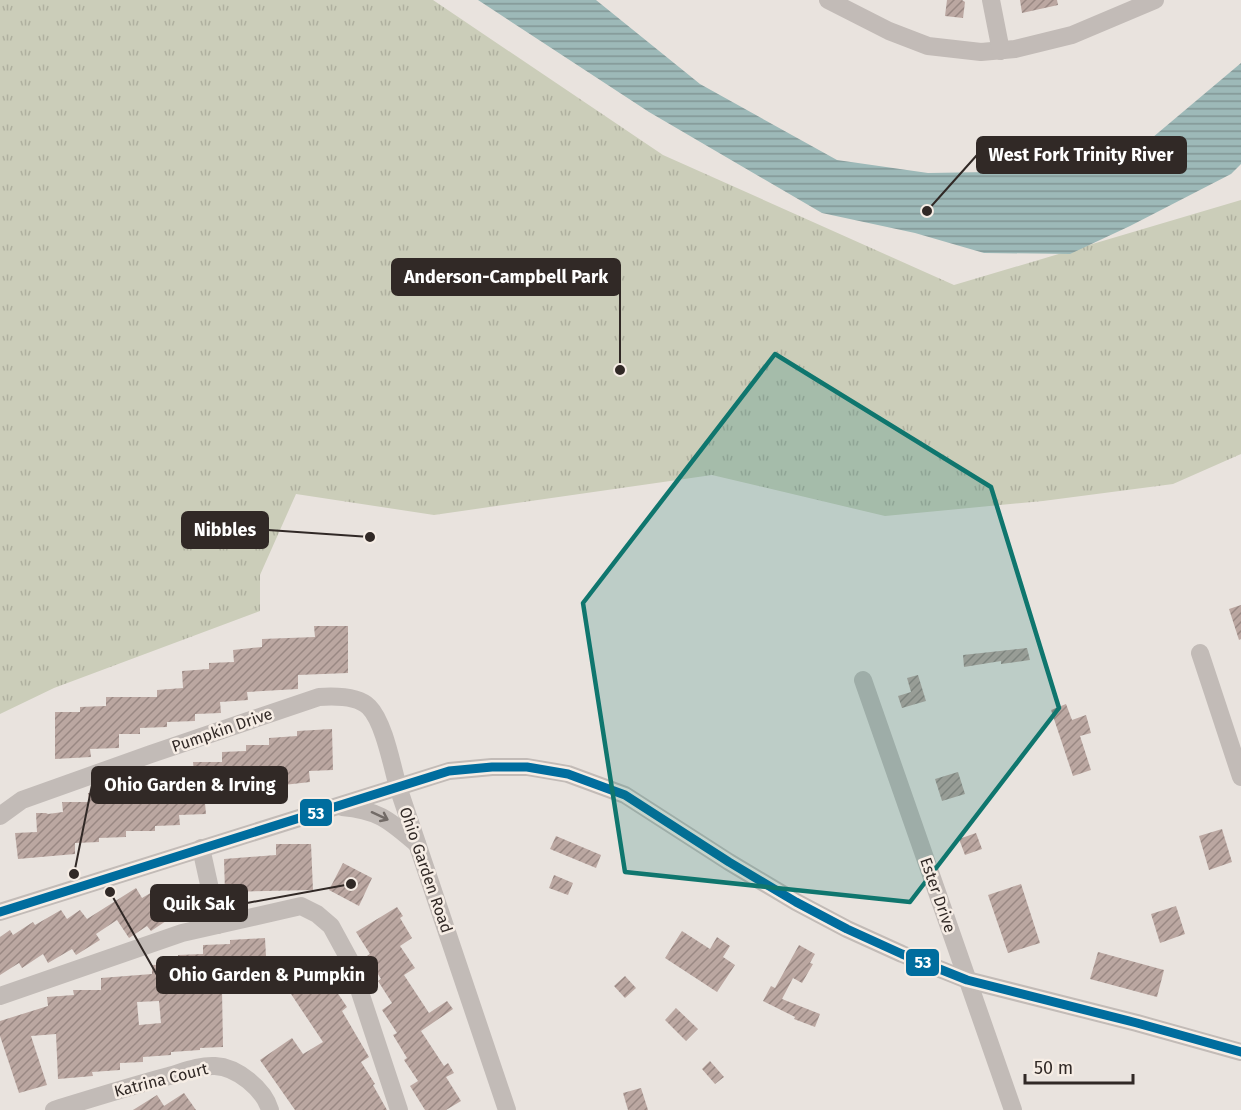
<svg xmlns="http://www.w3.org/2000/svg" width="1241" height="1110" font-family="'Fira Sans',sans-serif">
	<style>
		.park { fill: url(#park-tufts) }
		.water { fill: url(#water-rules) }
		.building { fill: url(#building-hatch); fill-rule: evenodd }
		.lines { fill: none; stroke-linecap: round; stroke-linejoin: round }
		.minor { stroke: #c2bbb7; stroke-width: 18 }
		.bus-1-casing { stroke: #f6ede5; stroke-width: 14 }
		.bus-1 { stroke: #006d9e; stroke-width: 9 }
		.oneway { stroke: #726b67 }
		.marked { fill: #0f766e; fill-opacity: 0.2; stroke: #0f766e; stroke-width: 4.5; stroke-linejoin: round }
		.labels { text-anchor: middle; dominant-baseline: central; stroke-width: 5; stroke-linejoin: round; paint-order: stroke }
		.street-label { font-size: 16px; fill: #312926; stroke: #f6ede5 }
		.leader { fill: none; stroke: #312926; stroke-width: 2 }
		.callout-dot { fill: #312926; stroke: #f6ede5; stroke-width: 2 }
		.callout { fill: #312926; stroke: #312926; stroke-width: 2 }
		.callout-label { font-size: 18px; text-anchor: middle; font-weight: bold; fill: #fff }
		.line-badge { stroke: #f6ede5; stroke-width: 2 }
		.badge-label { font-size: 16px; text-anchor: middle; font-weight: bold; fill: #fff }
	</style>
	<defs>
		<pattern id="park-tufts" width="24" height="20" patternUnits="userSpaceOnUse" patternTransform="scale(1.5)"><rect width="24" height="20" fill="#cbcdb9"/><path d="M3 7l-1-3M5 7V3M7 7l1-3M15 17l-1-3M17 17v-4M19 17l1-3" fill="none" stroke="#afb09f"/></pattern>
		<pattern id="water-rules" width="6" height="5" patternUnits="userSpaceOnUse" patternTransform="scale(1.5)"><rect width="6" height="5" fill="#9db9b8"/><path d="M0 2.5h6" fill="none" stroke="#819695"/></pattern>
		<pattern id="building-hatch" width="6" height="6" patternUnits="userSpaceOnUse" patternTransform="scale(1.5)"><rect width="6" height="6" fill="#bba7a1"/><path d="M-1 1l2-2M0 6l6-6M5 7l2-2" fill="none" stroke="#998883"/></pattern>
	</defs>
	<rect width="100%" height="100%" fill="#e9e3de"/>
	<path class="park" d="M 0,0 L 433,0 L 663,155 L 954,285 L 1241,200 L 1241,454 L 1173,484 L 1043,501 L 885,516 L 712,475 L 434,515 L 296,494 L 260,575 L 260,611 L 54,688 L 0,714 Z"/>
	<path class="water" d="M 478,0 L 596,0 L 700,84 L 837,160 L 928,173 L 1058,171 L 1146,143 L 1241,63 L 1241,164 L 1231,174 L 1130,226 L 1070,254 L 984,253 L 915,233 L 822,213 L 649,112 Z"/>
	<g class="building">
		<path d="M 947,0 L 962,0 L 965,2 L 963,18 L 945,16 Z"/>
		<path d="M 1020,0 L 1057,0 L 1058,5 L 1022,13 Z"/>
		<path d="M 1241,605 L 1241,639 L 1239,640 L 1229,609 Z"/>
		<path d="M 314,626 L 348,626 L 348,673 L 298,675 L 298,689 L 247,692 L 248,700 L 220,702 L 221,713 L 195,714 L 195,721 L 167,722 L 167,727 L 140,728 L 140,734 L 119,734 L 119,748 L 90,749 L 91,757 L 55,759 L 55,712 L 80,712 L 80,707 L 106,706 L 106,697 L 157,697 L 157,690 L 183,688 L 182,671 L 209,669 L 209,663 L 234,662 L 233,650 L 262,647 L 262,639 L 315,637 Z"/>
		<path d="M 1027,648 L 1030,660 L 1001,664 L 1001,661 L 964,667 L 963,655 Z"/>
		<path d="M 918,675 L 926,701 L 902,708 L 898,696 L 911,692 L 907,678 Z"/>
		<path d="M 1066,704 L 1072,720 L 1086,715 L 1091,733 L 1080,736 L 1091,770 L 1073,776 L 1051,710 Z"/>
		<path d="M 332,729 L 333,770 L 309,771 L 310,782 L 257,788 L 257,796 L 233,797 L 233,803 L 205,803 L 206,814 L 179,815 L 180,825 L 155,826 L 155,831 L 126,831 L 126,837 L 99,838 L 99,842 L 75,843 L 75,854 L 18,859 L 15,833 L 37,832 L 36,813 L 46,813 L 48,814 L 63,812 L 62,802 L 89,802 L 88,793 L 113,792 L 113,787 L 142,786 L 142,778 L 166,777 L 166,774 L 194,772 L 193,762 L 222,762 L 222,752 L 246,751 L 246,745 L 269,745 L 269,738 L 297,736 L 297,731 Z"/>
		<path d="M 958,772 L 965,794 L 942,801 L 935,779 Z"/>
		<path d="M 1222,829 L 1232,862 L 1209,870 L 1199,836 Z"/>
		<path d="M 976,833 L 982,849 L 965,855 L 959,839 Z"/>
		<path d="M 556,836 L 601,855 L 596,868 L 550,849 Z"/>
		<path d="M 276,844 L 311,844 L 313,890 L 225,892 L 224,859 L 276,855 Z"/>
		<path d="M 343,863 L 372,878 L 359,906 L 329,890 Z"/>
		<path d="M 554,875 L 573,883 L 568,895 L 549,888 Z"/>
		<path d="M 1021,884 L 1040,943 L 1008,953 L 988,895 Z"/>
		<path d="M 136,888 L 142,898 L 159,888 L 175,915 L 151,931 L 147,926 L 129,938 L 117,920 L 96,934 L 100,940 L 76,955 L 72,949 L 48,963 L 43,954 L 22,968 L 19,963 L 0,975 L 0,937 L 10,930 L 13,935 L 33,922 L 35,925 L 61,910 L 67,919 L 80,910 L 87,919 Z"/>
		<path d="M 1176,906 L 1185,934 L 1160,943 L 1151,914 Z"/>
		<path d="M 397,907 L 403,916 L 400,918 L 412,938 L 400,946 L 415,968 L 404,975 L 429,1013 L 447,1001 L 453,1009 L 421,1031 L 444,1066 L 448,1063 L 454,1073 L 446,1077 L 461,1101 L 446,1110 L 425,1110 L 410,1086 L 418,1081 L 404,1060 L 407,1058 L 393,1035 L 397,1033 L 382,1010 L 392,1003 L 378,981 L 381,979 L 367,956 L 370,954 L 356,932 Z"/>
		<path d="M 682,931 L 710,949 L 717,937 L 730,946 L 723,957 L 735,965 L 717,992 L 665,958 Z"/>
		<path d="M 265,938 L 267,975 L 240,976 L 241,990 L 222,990 L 223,1047 L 200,1048 L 200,1050 L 171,1052 L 171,1055 L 143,1057 L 143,1062 L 120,1063 L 120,1070 L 92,1072 L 93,1076 L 58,1079 L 56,1034 L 31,1036 L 47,1085 L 19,1093 L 0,1036 L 0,1021 L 48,1006 L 47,997 L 74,995 L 73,990 L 101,990 L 101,978 L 152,974 L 152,965 L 178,964 L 178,955 L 203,954 L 203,945 L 230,944 L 230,940 ZM 159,1001 L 161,1023 L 139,1025 L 137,1002 Z"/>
		<path d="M 799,945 L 815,954 L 810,963 L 813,964 L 802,983 L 793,978 L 782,999 L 820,1014 L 815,1027 L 794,1019 L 795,1017 L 763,1001 L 771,986 L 775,988 Z"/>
		<path d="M 1098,952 L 1164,970 L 1157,997 L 1090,979 Z"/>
		<path d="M 322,970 L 347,1007 L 342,1011 L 369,1057 L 361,1062 L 375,1084 L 373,1085 L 387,1110 L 295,1110 L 260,1060 L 292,1038 L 303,1054 L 323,1042 L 289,991 Z"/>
		<path d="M 625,976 L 636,988 L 625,998 L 614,986 Z"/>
		<path d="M 676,1008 L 698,1029 L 686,1041 L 665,1020 Z"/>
		<path d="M 710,1061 L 724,1077 L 715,1084 L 702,1069 Z"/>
		<path d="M 641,1088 L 648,1110 L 628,1110 L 623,1093 Z"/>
		<path d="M 184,1093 L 196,1110 L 133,1110 L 157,1095 L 164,1106 Z"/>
	</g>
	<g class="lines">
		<g class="minor">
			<path d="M 828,0 L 889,31 L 928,46 L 981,52 L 1015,49 L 1072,35 L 1155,0"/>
			<path d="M 991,0 L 1001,51"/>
			<path d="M 1200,653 L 1241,777"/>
			<path d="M 863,680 L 1013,1110"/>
			<path d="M 342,807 C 379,810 390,821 417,844"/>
			<path d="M 0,816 L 22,800 L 151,754 L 319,697 C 334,696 358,696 369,707 C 384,722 392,766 398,787 L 507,1110"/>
			<path d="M 201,848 L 218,925"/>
			<path d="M 0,912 L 449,771 L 492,767 L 527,767 L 568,774 L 625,795 L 729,862 L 796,902 L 847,929 L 902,954 L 967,980 L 1137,1023 L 1241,1052"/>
			<path d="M 0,996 L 182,933 L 301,906 L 317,914 L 331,926 L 349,959 L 399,1110"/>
			<path d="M 54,1110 C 93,1098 131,1086 169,1076 C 183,1072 200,1065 215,1066 C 237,1067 264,1089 270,1110"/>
		</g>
		<g class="bus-1-casing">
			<path id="bus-1" d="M 0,912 L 449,771 L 492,767 L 527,767 L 568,774 L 625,795 L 729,862 L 796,902 L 847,929 L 902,954 L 967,980 L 1137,1023 L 1241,1052"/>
		</g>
		<use href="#bus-1" class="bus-1"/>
	</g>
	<defs><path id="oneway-shaft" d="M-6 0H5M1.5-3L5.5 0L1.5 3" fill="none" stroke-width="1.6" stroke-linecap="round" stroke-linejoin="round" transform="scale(1.5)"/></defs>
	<use class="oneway" href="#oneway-shaft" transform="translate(380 816) rotate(25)"/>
	<path class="marked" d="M 775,354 L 991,487 L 1059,708 L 910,902 L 625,872 L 583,603 Z"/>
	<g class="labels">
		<g class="street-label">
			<text transform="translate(222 730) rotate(-19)">Pumpkin Drive</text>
			<text transform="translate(426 870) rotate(71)">Ohio Garden Road</text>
			<text transform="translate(938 895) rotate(71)">Ester Drive</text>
			<text transform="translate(161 1080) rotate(-14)">Katrina Court</text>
		</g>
	</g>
	<path class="leader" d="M927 211L977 155M620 370L620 277M370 537L268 530M74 874L92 785M351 884L247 903M110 892L157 975"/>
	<g class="callout-dot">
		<circle cx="927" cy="211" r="6"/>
		<circle cx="620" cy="370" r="6"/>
		<circle cx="370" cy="537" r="6"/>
		<circle cx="74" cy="874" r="6"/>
		<circle cx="351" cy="884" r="6"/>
		<circle cx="110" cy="892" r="6"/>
	</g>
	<g class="callout">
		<rect x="977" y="137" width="209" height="36" rx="6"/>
		<rect x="392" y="259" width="228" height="36" rx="6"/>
		<rect x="182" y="512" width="86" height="36" rx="6"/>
		<rect x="92" y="767" width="195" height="36" rx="6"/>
		<rect x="151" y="885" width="96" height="36" rx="6"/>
		<rect x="157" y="957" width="220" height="36" rx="6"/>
	</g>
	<g class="callout-label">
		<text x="1081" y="161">West Fork Trinity River</text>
		<text x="506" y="283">Anderson-Campbell Park</text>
		<text x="225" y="536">Nibbles</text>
		<text x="190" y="791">Ohio Garden &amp; Irving</text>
		<text x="199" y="910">Quik Sak</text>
		<text x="267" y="981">Ohio Garden &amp; Pumpkin</text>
	</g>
	<g class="line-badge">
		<rect x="299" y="798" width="34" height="29" rx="6" fill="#006d9e"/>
		<rect x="905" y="948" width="35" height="29" rx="6" fill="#006d9e"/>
	</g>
	<g class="badge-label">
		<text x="316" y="819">53</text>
		<text x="923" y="968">53</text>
	</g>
	<path d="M1025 1074v9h108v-9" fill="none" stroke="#312926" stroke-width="3"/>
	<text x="1034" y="1074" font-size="18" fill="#312926" stroke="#f6ede5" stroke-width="4.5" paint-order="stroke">50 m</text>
</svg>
